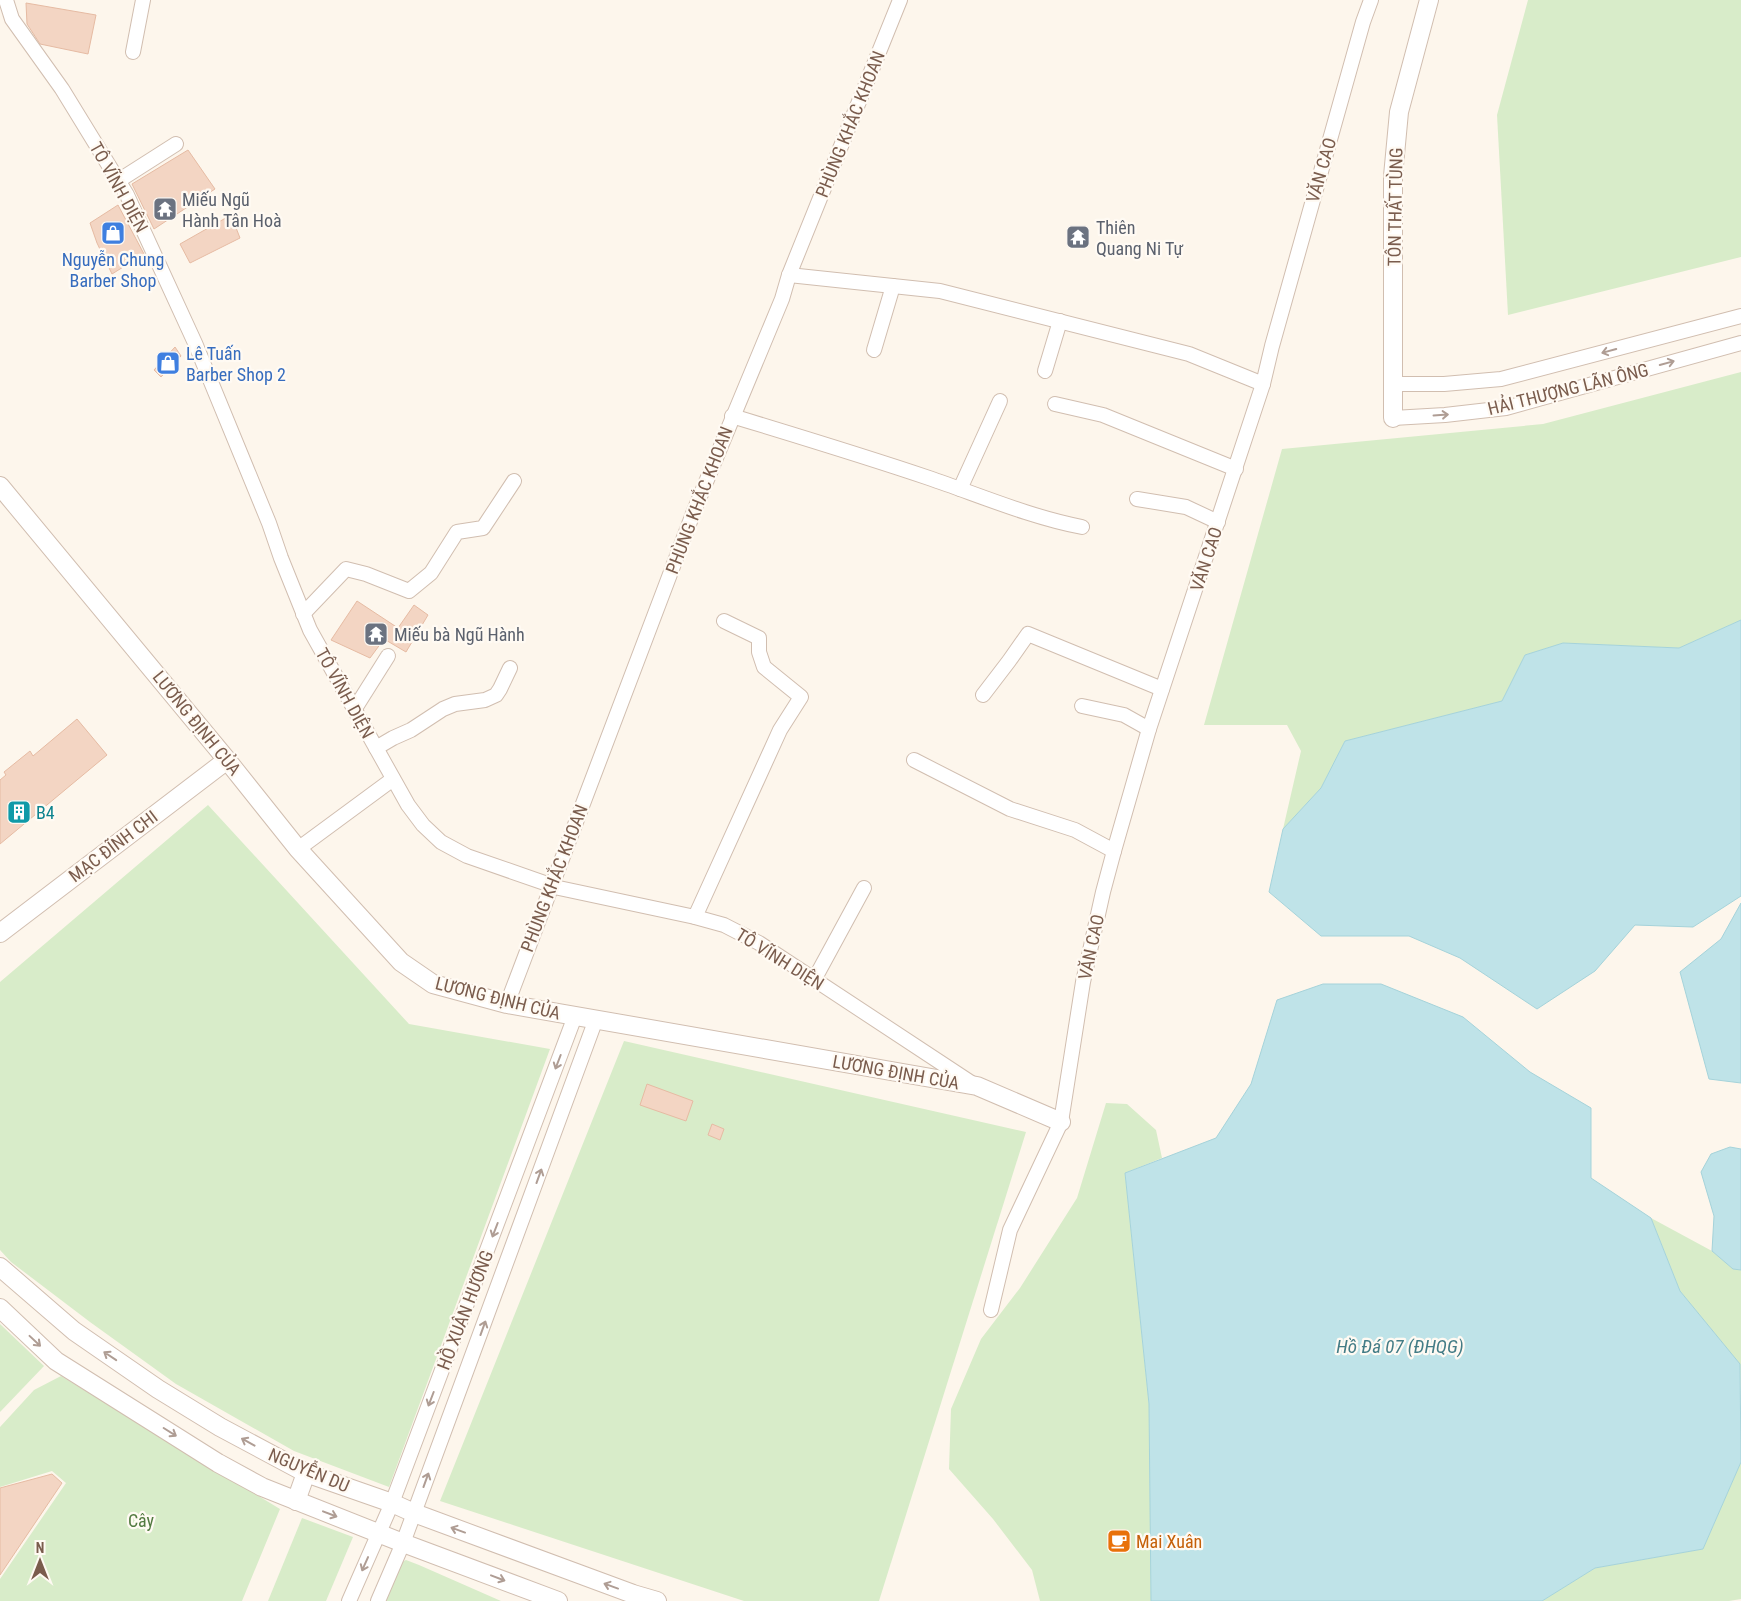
<svg xmlns="http://www.w3.org/2000/svg" width="1741" height="1601" font-family="'Roboto Condensed',sans-serif">
	<style>
		.green { fill: #d8ecc9 }
		.water { fill: #bfe3e8; stroke: #a5d3da }
		.building { fill: #f3d5c3; stroke: #e6bba3 }
		.lines { fill: none; stroke-linecap: round; stroke-linejoin: round }
		.minor-casing { stroke: #d1beb0; stroke-width: 16 }
		.tertiary-casing { stroke: #d1beb0; stroke-width: 20 }
		.minor { stroke: #fff; stroke-width: 14 }
		.tertiary { stroke: #fff; stroke-width: 18 }
		.oneway { stroke: #af9d94 }
		.labels { text-anchor: middle; dominant-baseline: central; stroke-width: 4.5; stroke-linejoin: round; paint-order: stroke }
		.street-label { font-size: 18px; fill: #7a5c4d; stroke: #fffaf3 }
		.worship-label { font-size: 18px; fill: #5b616d; stroke: #fffaf3; text-anchor: start }
		.shop-label { font-size: 18px; fill: #366cbe; stroke: #fffaf3 }
		.culture-label { font-size: 18px; fill: #0d838f; stroke: #fffaf3; text-anchor: start }
		.park-label { font-size: 18px; fill: #537a41; stroke: #fffaf3 }
		.food-label { font-size: 18px; fill: #c56008; stroke: #fffaf3; text-anchor: start }
		.water-label { font-size: 19px; font-style: italic; fill: #437c86; stroke: #fffaf3 }
	</style>
	<rect width="100%" height="100%" fill="#fdf6ec"/>
	<g class="green">
		<path d="M 1528,0 L 1741,0 L 1741,257 L 1508,315 L 1497,115 Z"/>
		<path d="M 1741,372 L 1741,620 L 1679,648 L 1563,643 L 1525,655 L 1502,701 L 1345,741 L 1321,788 L 1283,829 L 1301,751 L 1287,725 L 1204,725 L 1282,449 L 1543,424 Z"/>
		<path d="M 208,805 L 409,1024 L 550,1049 L 389,1487 L 294,1451 L 176,1384 L 90,1322 L 11,1262 L 0,1250 L 0,982 Z"/>
		<path d="M 624,1041 L 1026,1132 L 879,1601 L 744,1601 L 440,1501 Z"/>
		<path d="M 1106,1103 L 1127,1104 L 1156,1130 L 1162,1158 L 1125,1173 L 1149,1404 L 1151,1601 L 1040,1601 L 1032,1570 L 993,1519 L 949,1469 L 951,1409 L 981,1339 L 1020,1288 L 1077,1198 Z"/>
		<path d="M 1651,1218 L 1712,1251 L 1733,1269 L 1741,1270 L 1741,1403 L 1740,1364 L 1680,1291 Z"/>
		<path d="M 0,1324 L 44,1366 L 0,1412 Z"/>
		<path d="M 61,1376 L 280,1509 L 242,1601 L 0,1601 L 0,1579 L 66,1483 L 52,1471 L 0,1487 L 0,1427 L 34,1390 Z"/>
		<path d="M 1741,1462 L 1741,1599 L 1729,1601 L 1542,1601 L 1595,1568 L 1703,1549 Z"/>
		<path d="M 302,1518 L 353,1537 L 326,1601 L 268,1601 Z"/>
		<path d="M 406,1560 L 419,1565 L 501,1601 L 377,1601 L 398,1564 Z"/>
	</g>
	<g class="water">
		<path d="M 1741,620 L 1741,896 L 1693,927 L 1635,925 L 1595,971 L 1537,1009 L 1460,958 L 1409,936 L 1321,936 L 1269,892 L 1283,829 L 1321,788 L 1345,741 L 1502,701 L 1525,655 L 1563,643 L 1679,648 Z"/>
		<path d="M 1741,903 L 1741,1083 L 1709,1079 L 1680,972 L 1721,939 Z"/>
		<path d="M 1323,984 L 1381,984 L 1463,1017 L 1530,1072 L 1591,1108 L 1591,1178 L 1651,1218 L 1680,1291 L 1740,1364 L 1741,1462 L 1703,1549 L 1595,1568 L 1542,1601 L 1151,1601 L 1149,1404 L 1125,1173 L 1216,1138 L 1251,1084 L 1277,1000 Z"/>
		<path d="M 1730,1147 L 1741,1149 L 1741,1270 L 1733,1269 L 1712,1251 L 1714,1216 L 1701,1172 L 1711,1154 Z"/>
	</g>
	<g class="building">
		<path d="M 26,3 L 96,15 L 88,54 L 40,44 L 27,24 Z"/>
		<path d="M 188,150 L 215,189 L 154,229 L 132,184 Z"/>
		<path d="M 118,205 L 144,254 L 112,274 L 97,243 L 90,223 Z"/>
		<path d="M 231,215 L 240,238 L 190,263 L 180,244 Z"/>
		<path d="M 175,347 L 181,356 L 161,377 L 154,370 Z"/>
		<path d="M 357,601 L 398,628 L 414,605 L 428,615 L 406,652 L 384,639 L 370,658 L 331,640 Z"/>
		<path d="M 77,719 L 107,755 L 0,844 L 0,780 L 6,775 L 4,772 L 30,751 L 33,756 Z"/>
		<path d="M 647,1084 L 693,1101 L 686,1121 L 640,1105 Z"/>
		<path d="M 712,1124 L 724,1129 L 720,1140 L 708,1135 Z"/>
		<path d="M 52,1474 L 62,1483 L 0,1575 L 0,1488 Z"/>
	</g>
	<g class="lines">
		<g class="minor-casing">
			<g id="minor">
				<path d="M 6,0 L 12,19 L 62,89 L 127,195 L 195,343 L 269,523 L 281,558 L 310,630 L 408,805 L 423,825 L 441,842 L 467,856 L 559,888 L 695,917 L 724,925 L 759,943 L 973,1084"/>
				<path d="M 133,52 L 143,0"/>
				<path d="M 118,181 L 176,144"/>
				<path d="M 789,275 L 940,291 L 1189,354 L 1263,384"/>
				<path d="M 874,350 L 893,286"/>
				<path d="M 1045,371 L 1060,321"/>
				<path d="M 1393,384 L 1444,384 L 1501,379 L 1741,316"/>
				<path d="M 1055,404 L 1103,415 L 1236,469"/>
				<path d="M 732,416 C 798,436 864,456 929,478 C 979,495 1030,517 1082,527"/>
				<path d="M 1393,418 L 1445,415 L 1506,408 L 1741,343"/>
				<path d="M 960,489 L 1000,401"/>
				<path d="M 1137,499 L 1186,507 L 1218,522"/>
				<path d="M 303,614 L 346,569 L 366,574 L 409,591 L 431,573 L 457,532 L 483,528 L 514,481"/>
				<path d="M 983,695 L 1009,661 L 1028,634 L 1162,689"/>
				<path d="M 1082,706 L 1124,715 L 1149,729"/>
				<path d="M 354,710 L 388,656"/>
				<path d="M 376,748 L 393,738 L 411,730 L 443,709 L 455,704 L 485,700 L 496,695 L 500,689 L 510,668"/>
				<path d="M 914,760 L 1010,809 L 1075,830 L 1114,851"/>
				<path d="M 298,849 L 393,779"/>
				<path d="M 695,917 L 780,730 L 801,697 L 764,667 L 759,652 L 759,638 L 724,621"/>
				<path d="M 814,980 L 864,888"/>
				<path d="M 507,1004 L 694,511 L 782,299 L 789,275 L 900,0"/>
				<path d="M 991,1310 L 1010,1230 L 1061,1122 L 1083,982 L 1103,892 L 1114,851 L 1149,729 L 1263,384 L 1272,346 L 1363,22 L 1371,0"/>
				<path d="M 349,1601 L 392,1503 L 575,1016"/>
				<path d="M 378,1601 L 403,1543 L 596,1019"/>
			</g>
		</g>
		<g class="tertiary-casing">
			<g id="tertiary">
				<path d="M 1393,418 L 1393,176 L 1399,112 L 1429,0"/>
				<path d="M 0,486 L 227,760 L 298,849 L 401,962 L 433,984 L 507,1004 L 977,1086 L 1061,1122"/>
				<path d="M 0,933 L 227,760"/>
				<path d="M 0,1267 L 74,1331 L 158,1389 L 220,1427 L 306,1473 L 392,1503 L 414,1513 L 633,1594 L 657,1601"/>
				<path d="M 0,1308 L 56,1361 L 218,1463 L 262,1487 L 403,1543 L 558,1601"/>
				<path d="M 296,1501 L 306,1473"/>
			</g>
		</g>
		<use href="#minor" class="minor"/>
		<use href="#tertiary" class="tertiary"/>
	</g>
	<defs><path id="oneway-shaft" d="M-6 0H5M1.5-3L5.5 0L1.5 3" fill="none" stroke-width="1.6" stroke-linecap="round" stroke-linejoin="round" transform="scale(1.25)"/></defs>
	<g class="oneway">
		<use href="#oneway-shaft" transform="translate(1609 351) rotate(165)"/>
		<use href="#oneway-shaft" transform="translate(1667 363) rotate(-15)"/>
		<use href="#oneway-shaft" transform="translate(1441 415) rotate(-4)"/>
		<use href="#oneway-shaft" transform="translate(558 1062) rotate(111)"/>
		<use href="#oneway-shaft" transform="translate(539 1176) rotate(-70)"/>
		<use href="#oneway-shaft" transform="translate(495 1230) rotate(111)"/>
		<use href="#oneway-shaft" transform="translate(483 1328) rotate(-70)"/>
		<use href="#oneway-shaft" transform="translate(35 1341) rotate(43)"/>
		<use href="#oneway-shaft" transform="translate(110 1356) rotate(-146)"/>
		<use href="#oneway-shaft" transform="translate(431 1399) rotate(111)"/>
		<use href="#oneway-shaft" transform="translate(170 1432) rotate(32)"/>
		<use href="#oneway-shaft" transform="translate(248 1442) rotate(-151)"/>
		<use href="#oneway-shaft" transform="translate(426 1480) rotate(-70)"/>
		<use href="#oneway-shaft" transform="translate(330 1514) rotate(21)"/>
		<use href="#oneway-shaft" transform="translate(458 1530) rotate(-160)"/>
		<use href="#oneway-shaft" transform="translate(365 1564) rotate(114)"/>
		<use href="#oneway-shaft" transform="translate(498 1578) rotate(21)"/>
		<use href="#oneway-shaft" transform="translate(611 1586) rotate(-160)"/>
	</g>
	<defs>
		<g id="temple-square" transform="scale(1.25)"><rect x="-9" y="-9" width="18" height="18" rx="4" fill="#6b7280" stroke="#fffaf3"/><path d="M0-6L5-2H3V0L6.5 2.5H4V6H1.5V3h-3V6H-4V2.5H-6.5L-3 0V-2H-5Z" fill="#fff"/></g>
		<g id="shop-square" transform="scale(1.25)"><rect x="-9" y="-9" width="18" height="18" rx="4" fill="#3f7fe0" stroke="#fffaf3"/><path d="M-5-2.5h2.3a2.7 3.5 0 0 1 5.4 0H5L5.5 6h-11ZM-1.5-2.5h3a1.5 2.3 0 0 0-3 0Z" fill="#fff"/></g>
		<g id="building-square" transform="scale(1.25)"><rect x="-9" y="-9" width="18" height="18" rx="4" fill="#0f9aa8" stroke="#fffaf3"/><path d="M-4-6H4V6H1V3H-1V6H-4ZM-2.5-4.3h1.7v1.8h-1.7ZM.8-4.3h1.7v1.8H.8ZM-2.5-1h1.7V.8h-1.7ZM.8-1h1.7V.8H.8Z" fill="#fff"/></g>
		<g id="cafe-square" transform="scale(1.25)"><rect x="-9" y="-9" width="18" height="18" rx="4" fill="#e8710a" stroke="#fffaf3"/><path d="M-5.5-4.5H6V0H3Q3 3.5 0 3.5H-2.5Q-5.5 3.5-5.5 0ZM3-3.2v2h1.7v-2ZM-6 4.5H4V6H-6Z" fill="#fff"/></g>
	</defs>
	<g fill-rule="evenodd">
		<use href="#temple-square" x="165" y="209"/>
		<use href="#shop-square" x="113" y="233"/>
		<use href="#temple-square" x="1078" y="237"/>
		<use href="#shop-square" x="168" y="363"/>
		<use href="#temple-square" x="376" y="634"/>
		<use href="#building-square" x="19" y="812"/>
		<use href="#cafe-square" x="1119" y="1541"/>
	</g>
	<g class="labels">
		<g class="street-label">
			<text transform="translate(850 124) rotate(-68)">PHÙNG KHẮC KHOAN</text>
			<text transform="translate(1321 170) rotate(-74)">VĂN CAO</text>
			<text transform="translate(119 187) rotate(61)">TÔ VĨNH DIỆN</text>
			<text transform="translate(1395 207) rotate(-89)">TÔN THẤT TÙNG</text>
			<text transform="translate(1568 389) rotate(-14)">HẢI THƯỢNG LÃN ÔNG</text>
			<text transform="translate(699 500) rotate(-69)">PHÙNG KHẮC KHOAN</text>
			<text transform="translate(1206 559) rotate(-72)">VĂN CAO</text>
			<text transform="translate(345 693) rotate(61)">TÔ VĨNH DIỆN</text>
			<text transform="translate(197 723) rotate(51)">LƯƠNG ĐỊNH CỦA</text>
			<text transform="translate(113 846) rotate(-37)">MẠC ĐĨNH CHI</text>
			<text transform="translate(554 878) rotate(-69)">PHÙNG KHẮC KHOAN</text>
			<text transform="translate(1091 947) rotate(-78)">VĂN CAO</text>
			<text transform="translate(780 959) rotate(32)">TÔ VĨNH DIỆN</text>
			<text transform="translate(498 998) rotate(14)">LƯƠNG ĐỊNH CỦA</text>
			<text transform="translate(896 1072) rotate(10)">LƯƠNG ĐỊNH CỦA</text>
			<text transform="translate(465 1310) rotate(-69)">HỒ XUÂN HƯƠNG</text>
			<text transform="translate(309 1470) rotate(23)">NGUYỄN DU</text>
		</g>
		<g class="worship-label">
			<text x="182" y="199">Miếu Ngũ<tspan x="182" dy="21">Hành Tân Hoà</tspan></text>
			<text x="1096" y="227">Thiên<tspan x="1096" dy="21">Quang Ni Tự</tspan></text>
			<text x="394" y="634">Miếu bà Ngũ Hành</text>
		</g>
		<g class="shop-label">
			<text x="113" y="259">Nguyễn Chung<tspan x="113" dy="21">Barber Shop</tspan></text>
			<text x="186" y="353" text-anchor="start">Lê Tuấn<tspan x="186" dy="21">Barber Shop 2</tspan></text>
		</g>
		<g class="culture-label">
			<text x="36" y="812">B4</text>
		</g>
		<g class="park-label">
			<text x="141" y="1520">Cây</text>
		</g>
		<g class="food-label">
			<text x="1136" y="1541">Mai Xuân</text>
		</g>
		<g class="water-label">
			<text x="1400" y="1346">Hồ Đá 07 (ĐHQG)</text>
		</g>
	</g>
	<g transform="translate(40 1561)" stroke="#fffaf3" stroke-width="4" paint-order="stroke">
	<path d="M0-4L9 19L0 12L-9 19Z" fill="#7a5c4d"/>
	<text y="-8" font-size="14" font-weight="bold" text-anchor="middle" fill="#7a5c4d">N</text>
	</g>
</svg>
